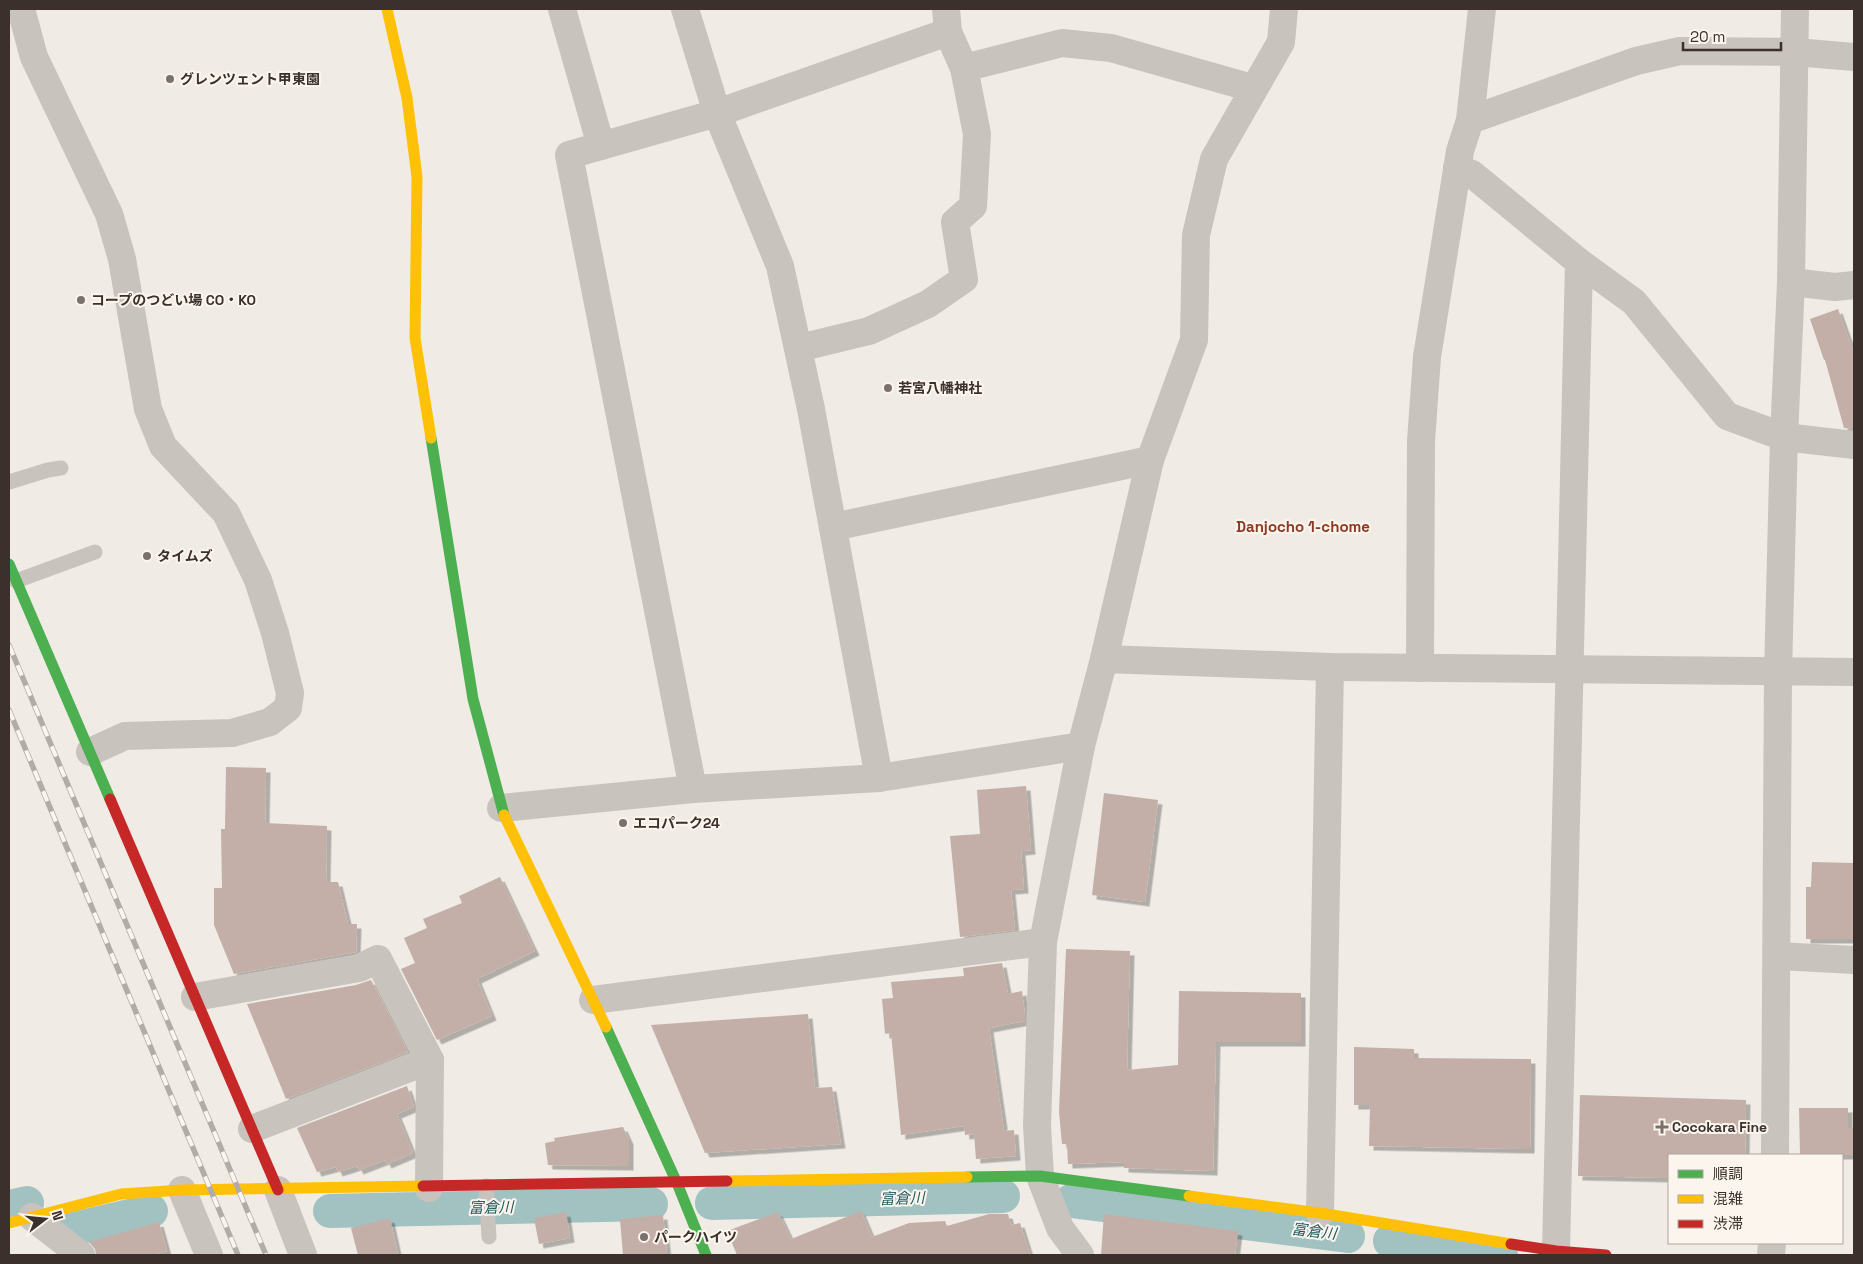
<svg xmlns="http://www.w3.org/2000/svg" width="1863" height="1264" font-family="'Space Grotesk','Noto Sans JP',sans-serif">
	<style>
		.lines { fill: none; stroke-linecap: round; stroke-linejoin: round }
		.canal { stroke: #a1c2c1; stroke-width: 34 }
		.building { fill: #c3afa7; filter: url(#shadow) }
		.lane { stroke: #c9c3be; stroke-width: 15 }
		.street { stroke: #c9c3be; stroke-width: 28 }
		.fast { stroke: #4caf50; stroke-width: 11 }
		.slow { stroke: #ffc107; stroke-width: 11 }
		.jam { stroke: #c62828; stroke-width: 11 }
		.rail-casing { stroke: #b1aca8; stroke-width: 5.5 }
		.rail { stroke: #fbf5ee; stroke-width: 4; stroke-dasharray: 11; stroke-linecap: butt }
		.poi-dot { fill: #7a716c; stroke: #fbf5ee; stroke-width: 2 }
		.labels { text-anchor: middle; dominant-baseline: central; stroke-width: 4; stroke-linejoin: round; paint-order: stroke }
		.poi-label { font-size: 14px; font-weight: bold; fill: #3b302b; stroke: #fbf5ee; text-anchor: start }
		.neighbourhood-label { font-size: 15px; font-weight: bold; fill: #8c3b22; stroke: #fbf5ee }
		.water-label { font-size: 15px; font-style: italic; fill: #1f5a5e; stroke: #fbf5ee }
	</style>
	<defs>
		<filter id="shadow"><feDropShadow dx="4.5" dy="4.5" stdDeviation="0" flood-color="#0004"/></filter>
	</defs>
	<rect width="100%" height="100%" fill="#f0ebe5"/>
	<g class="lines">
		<g class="canal">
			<path d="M 1071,1201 L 1348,1236"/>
			<path d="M 712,1203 L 1003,1196"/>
			<path d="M 9,1207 L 27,1203"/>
			<path d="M 330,1211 L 651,1204"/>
			<path d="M 73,1229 L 151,1211"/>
			<path d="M 1390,1241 L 1501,1255"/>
		</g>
	</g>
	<g class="building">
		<path d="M 1838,309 L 1854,354 L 1854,429 L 1844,428 L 1825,360 L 1824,360 L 1810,319 Z"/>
		<path d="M 226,767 L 266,768 L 265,823 L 327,826 L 326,882 L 338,882 L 348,924 L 357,924 L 356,952 L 234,974 L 214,925 L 214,888 L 222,888 L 221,829 L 225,829 Z"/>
		<path d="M 1026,786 L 1031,850 L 1021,851 L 1024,889 L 1011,890 L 1015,930 L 960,937 L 950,836 L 980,834 L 977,790 Z"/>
		<path d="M 1104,793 L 1158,800 L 1145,902 L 1092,895 Z"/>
		<path d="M 1812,862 L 1854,863 L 1854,939 L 1806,939 L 1806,887 L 1811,887 Z"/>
		<path d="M 500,877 L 535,951 L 477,979 L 492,1016 L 437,1040 L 401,969 L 415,963 L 404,938 L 427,928 L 423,919 L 462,903 L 459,896 Z"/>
		<path d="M 1066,949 L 1130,951 L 1127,1070 L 1178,1065 L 1179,991 L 1301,993 L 1301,1042 L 1216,1042 L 1213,1171 L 1124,1168 L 1124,1162 L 1068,1164 L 1067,1144 L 1062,1144 L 1059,1112 Z"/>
		<path d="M 1002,963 L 1008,994 L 1022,991 L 1025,1016 L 1025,1021 L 989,1028 L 1004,1131 L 1014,1130 L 1016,1156 L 976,1159 L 974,1134 L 965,1135 L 964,1126 L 901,1135 L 891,1033 L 885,1034 L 882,999 L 893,998 L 891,982 L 964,976 L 963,968 Z"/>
		<path d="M 371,980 L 408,1052 L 286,1099 L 247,1004 L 356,985 Z"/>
		<path d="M 808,1014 L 815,1088 L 832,1087 L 841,1144 L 705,1153 L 651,1025 Z"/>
		<path d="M 1354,1047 L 1414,1049 L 1414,1058 L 1531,1059 L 1530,1149 L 1369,1146 L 1370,1105 L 1354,1105 Z"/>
		<path d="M 407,1086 L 414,1107 L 397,1114 L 413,1153 L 387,1164 L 385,1160 L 359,1170 L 357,1166 L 338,1172 L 336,1167 L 317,1172 L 297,1128 Z"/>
		<path d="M 1580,1095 L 1746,1100 L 1745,1155 L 1669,1155 L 1669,1178 L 1578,1176 Z"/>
		<path d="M 1799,1108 L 1848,1108 L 1848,1128 L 1854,1128 L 1854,1155 L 1800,1155 Z"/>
		<path d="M 623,1127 L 629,1140 L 629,1166 L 548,1165 L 545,1143 L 555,1141 L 554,1138 Z"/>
		<path d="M 861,1211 L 872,1237 L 909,1223 L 945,1221 L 947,1226 L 989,1214 L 1008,1214 L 1011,1225 L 1020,1223 L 1030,1255 L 737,1255 L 727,1231 L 778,1212 L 791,1239 Z"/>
		<path d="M 566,1212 L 570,1238 L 539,1244 L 534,1218 Z"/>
		<path d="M 1104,1214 L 1238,1231 L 1235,1255 L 1101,1255 Z"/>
		<path d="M 663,1215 L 667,1255 L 623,1255 L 620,1219 Z"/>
		<path d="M 390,1218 L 398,1255 L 358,1255 L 351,1228 Z"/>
		<path d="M 159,1222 L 167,1251 L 152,1255 L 96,1255 L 95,1249 L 89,1242 Z"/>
	</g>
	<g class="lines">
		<g class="lane">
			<path d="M 9,482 L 48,470 L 61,468"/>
			<path d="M 16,581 L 95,552"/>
			<path d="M 486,1186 L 489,1237"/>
		</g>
		<g class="street">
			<path d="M 21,9 L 34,57 L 109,214 L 122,259 L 148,409 L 163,446 L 226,513 L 258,580 L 275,633 L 290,693 L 288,708 L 270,722 L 232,733 L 125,736 L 90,752"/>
			<path d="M 562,9 L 601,146"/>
			<path d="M 685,9 L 717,113 L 780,266 L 811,409 L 879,778"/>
			<path d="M 964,68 L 1062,43 L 1111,48 L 1252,88"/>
			<path d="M 1470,120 L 1636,61 L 1680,51 L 1795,52 L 1854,57"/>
			<path d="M 1457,168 L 1472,174 L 1579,262 L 1634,302 L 1727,416 L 1784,437 L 1854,445"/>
			<path d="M 1791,282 L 1835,287 L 1854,285"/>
			<path d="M 799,348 L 869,331 L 928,304 L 964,279 L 955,222 L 973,206 L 977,134 L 964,68 L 948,32 L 946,9"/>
			<path d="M 833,527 L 1150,460"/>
			<path d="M 1104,659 L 1330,667 L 1854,672"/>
			<path d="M 1420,668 L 1421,441 L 1427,357 L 1460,151 L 1470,120 L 1482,9"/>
			<path d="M 693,789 L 569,155 L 717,113 L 948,32"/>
			<path d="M 501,808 L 693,789 L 879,778 L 1081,746"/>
			<path d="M 1777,956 L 1854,960"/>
			<path d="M 195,997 L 359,968 L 378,959 L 430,1060 L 429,1188"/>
			<path d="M 593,1000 L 1043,942"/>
			<path d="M 252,1129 L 430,1060"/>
			<path d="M 1775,1155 L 1778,673 L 1784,437 L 1791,282 L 1795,9"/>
			<path d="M 182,1190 L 209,1255"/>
			<path d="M 278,1190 L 303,1255"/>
			<path d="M 1320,1213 L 1330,667"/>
			<path d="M 32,1217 L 81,1255"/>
			<path d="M 1556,1251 L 1579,262"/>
			<path d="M 1080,1255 L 1060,1228 L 1040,1176 L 1037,1126 L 1043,942 L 1081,746 L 1104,659 L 1150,460 L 1194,340 L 1196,235 L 1214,159 L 1281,42 L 1284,9"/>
			<path d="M 1771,1255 L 1772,1243"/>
		</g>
		<g class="fast">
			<path d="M 431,438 L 473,699 L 504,815"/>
			<path d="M 9,564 L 110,799"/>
			<path d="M 606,1027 L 677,1183 L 706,1255"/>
			<path d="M 967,1177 L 1040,1176 L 1189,1196"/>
		</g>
		<g class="slow">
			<path d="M 387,9 L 407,98 L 417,177 L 415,338 L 431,438"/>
			<path d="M 504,815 L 606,1027"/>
			<path d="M 727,1181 L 967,1177"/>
			<path d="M 1189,1196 L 1320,1213 L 1511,1244"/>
			<path d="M 9,1223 L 121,1194 L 182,1190 L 423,1186"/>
		</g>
		<g class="jam">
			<path d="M 110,799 L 278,1190"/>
			<path d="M 423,1186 L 727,1181"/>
			<path d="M 1511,1244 L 1556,1251 L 1606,1255"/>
		</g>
		<g class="rail-casing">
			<g id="rail">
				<path d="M 9,645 L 266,1255"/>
				<path d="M 9,710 L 238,1255"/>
			</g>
		</g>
		<use href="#rail" class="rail"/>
	</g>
	<g class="poi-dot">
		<circle cx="170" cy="79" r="5"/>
		<circle cx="81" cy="300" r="5"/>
		<circle cx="888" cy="388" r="5"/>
		<circle cx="147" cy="556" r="5"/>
		<circle cx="623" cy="823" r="5"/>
		<path d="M1659.5 1119.5h5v5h5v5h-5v5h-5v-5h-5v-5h5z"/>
		<circle cx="644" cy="1237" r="5"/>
	</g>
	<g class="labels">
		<g class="poi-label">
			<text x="180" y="79">グレンツェント甲東園</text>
			<text x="91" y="300">コープのつどい場 CO・KO</text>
			<text x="898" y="388">若宮八幡神社</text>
			<text x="157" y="556">タイムズ</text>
			<text x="633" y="823">エコパーク24</text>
			<text x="1672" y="1127">Cocokara Fine</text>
			<text x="654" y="1237">パークハイツ</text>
		</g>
		<g class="neighbourhood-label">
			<text x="1303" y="526">Danjocho 1-chome</text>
		</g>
		<g class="water-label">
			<text transform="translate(902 1198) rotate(-2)">富倉川</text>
			<text transform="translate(491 1207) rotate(-1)">富倉川</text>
			<text transform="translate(1314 1231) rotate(7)">富倉川</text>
		</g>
	</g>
	<rect width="1863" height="1264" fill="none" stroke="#3b302b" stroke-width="20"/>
	<rect x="1668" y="1154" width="175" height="90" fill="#fbf5ee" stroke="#aea6a0"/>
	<rect x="1678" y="1170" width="25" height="8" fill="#4caf50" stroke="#aea6a0"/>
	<text x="1713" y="1179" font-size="15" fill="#3b302b">順調</text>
	<rect x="1678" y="1195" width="25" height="8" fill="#ffc107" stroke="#aea6a0"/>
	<text x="1713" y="1204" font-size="15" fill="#3b302b">混雑</text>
	<rect x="1678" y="1220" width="25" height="8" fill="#c62828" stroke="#aea6a0"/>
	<text x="1713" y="1229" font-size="15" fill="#3b302b">渋滞</text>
	<g transform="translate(45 1219) rotate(74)" stroke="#fbf5ee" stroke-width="4" paint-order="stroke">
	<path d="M0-4L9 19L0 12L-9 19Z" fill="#3b302b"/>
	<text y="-8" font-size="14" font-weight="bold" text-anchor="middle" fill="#3b302b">N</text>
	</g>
	<path d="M1683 42v8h98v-8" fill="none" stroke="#3b302b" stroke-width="2.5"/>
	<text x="1690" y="42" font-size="15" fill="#3b302b" stroke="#fbf5ee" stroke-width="4" paint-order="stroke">20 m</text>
</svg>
